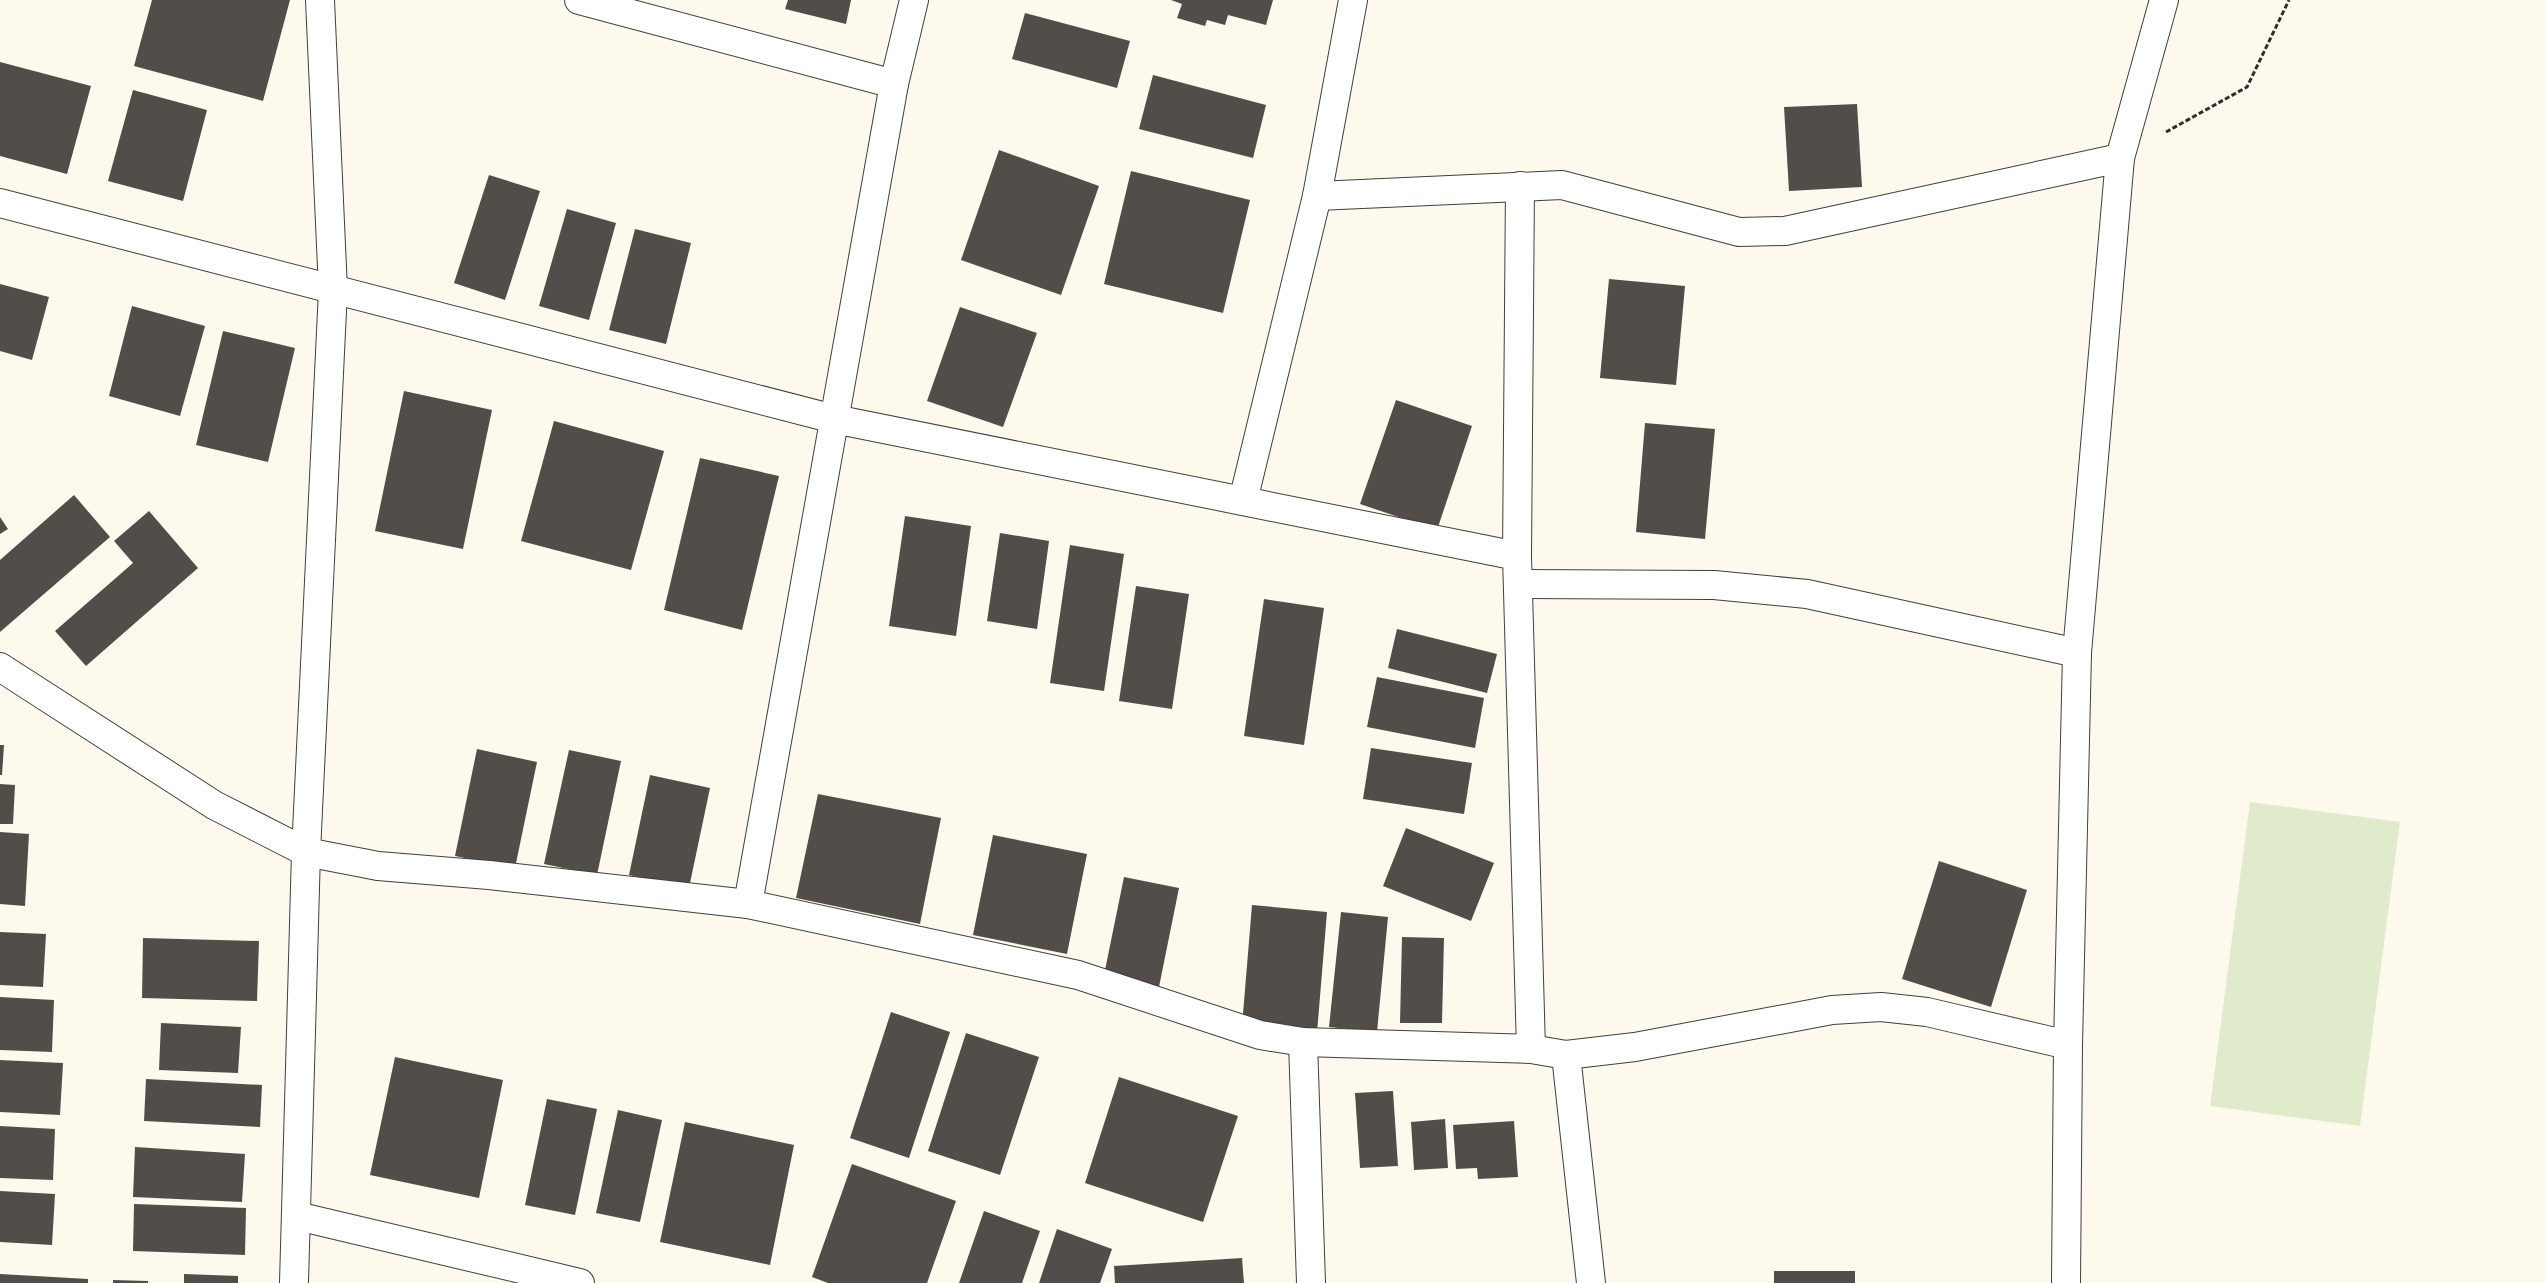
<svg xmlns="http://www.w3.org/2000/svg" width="2546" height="1283" font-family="'Crimson Pro',serif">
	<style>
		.pitch { fill: #e0ebcb }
		.building { fill: #534d49 }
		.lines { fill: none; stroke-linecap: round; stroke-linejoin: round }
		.minor-casing { stroke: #3f3f3f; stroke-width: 30 }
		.path { stroke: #2e2e2e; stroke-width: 3; stroke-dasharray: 5 2.5; stroke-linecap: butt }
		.minor { stroke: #fff; stroke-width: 28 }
	</style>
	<rect width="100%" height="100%" fill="#fdfaed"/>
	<path class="pitch" d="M 2250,802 L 2400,822 L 2360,1126 L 2210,1106 Z"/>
	<g class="building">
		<path d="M 152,0 L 290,0 L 263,101 L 134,66 Z"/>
		<path d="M 788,0 L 851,0 L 846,24 L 785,9 Z"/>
		<path d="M 1171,0 L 1273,0 L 1266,25 L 1228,15 L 1225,25 L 1207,20 L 1205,26 L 1177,18 L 1182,4 Z"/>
		<path d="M 1025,13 L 1130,41 L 1117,88 L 1012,59 Z"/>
		<path d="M 0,62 L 91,86 L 67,174 L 0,156 Z"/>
		<path d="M 1153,75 L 1266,105 L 1253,158 L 1139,129 Z"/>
		<path d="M 133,90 L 207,110 L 183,201 L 108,181 Z"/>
		<path d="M 1857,104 L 1862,187 L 1789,191 L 1784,107 Z"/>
		<path d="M 999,150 L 1099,186 L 1061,295 L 961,260 Z"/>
		<path d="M 1131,171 L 1250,200 L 1223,313 L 1104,284 Z"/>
		<path d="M 489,175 L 540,191 L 505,300 L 454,283 Z"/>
		<path d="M 567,209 L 616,223 L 589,320 L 539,306 Z"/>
		<path d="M 635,229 L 691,243 L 666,344 L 609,330 Z"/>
		<path d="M 1609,279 L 1685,286 L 1676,385 L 1600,378 Z"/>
		<path d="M 0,284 L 49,297 L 32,360 L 0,351 Z"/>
		<path d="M 132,306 L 205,326 L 180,416 L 109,396 Z"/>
		<path d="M 960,307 L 1037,333 L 1003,427 L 927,401 Z"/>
		<path d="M 223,331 L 295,348 L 268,462 L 196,445 Z"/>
		<path d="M 404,391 L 492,410 L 463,549 L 375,531 Z"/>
		<path d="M 1396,400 L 1472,426 L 1437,530 L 1360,504 Z"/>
		<path d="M 554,421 L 664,451 L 631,570 L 521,541 Z"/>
		<path d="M 1645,423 L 1715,429 L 1705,539 L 1636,532 Z"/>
		<path d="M 700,458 L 779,476 L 742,630 L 664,610 Z"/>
		<path d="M 74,495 L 110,537 L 0,632 L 0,560 Z"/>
		<path d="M 149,511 L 198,568 L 86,666 L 55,631 L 133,563 L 114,541 Z"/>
		<path d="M 905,516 L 971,526 L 956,636 L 889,626 Z"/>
		<path d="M 0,517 L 8,529 L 0,534 Z"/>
		<path d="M 1000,533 L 1049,541 L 1037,629 L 987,621 Z"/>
		<path d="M 1070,545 L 1124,554 L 1104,691 L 1050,683 Z"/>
		<path d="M 1136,586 L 1189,594 L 1172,709 L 1119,701 Z"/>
		<path d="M 1264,599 L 1324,608 L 1304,745 L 1244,736 Z"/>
		<path d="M 1397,629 L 1497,654 L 1487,693 L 1388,668 Z"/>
		<path d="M 1377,677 L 1484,698 L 1475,748 L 1367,727 Z"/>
		<path d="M 0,745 L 4,745 L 2,775 L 0,775 Z"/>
		<path d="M 1371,748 L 1472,763 L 1464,814 L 1363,799 Z"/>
		<path d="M 477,749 L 537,762 L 515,868 L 455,856 Z"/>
		<path d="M 569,750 L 621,761 L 597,875 L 544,864 Z"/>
		<path d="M 650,775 L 710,788 L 689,888 L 629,875 Z"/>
		<path d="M 0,784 L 15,785 L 13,824 L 0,824 Z"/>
		<path d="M 818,794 L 941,818 L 920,924 L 796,898 Z"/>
		<path d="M 1406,828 L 1494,863 L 1471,921 L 1383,886 Z"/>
		<path d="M 0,832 L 29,834 L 25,906 L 0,904 Z"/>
		<path d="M 993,835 L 1087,854 L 1067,954 L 973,935 Z"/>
		<path d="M 1939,861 L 2027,890 L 1991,1007 L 1902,979 Z"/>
		<path d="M 1124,877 L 1179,888 L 1159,987 L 1104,975 Z"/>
		<path d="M 1252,905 L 1327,912 L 1317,1033 L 1242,1026 Z"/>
		<path d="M 1341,912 L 1388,917 L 1377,1032 L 1329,1027 Z"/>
		<path d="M 0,932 L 46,934 L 43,987 L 0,985 Z"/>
		<path d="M 1402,937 L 1444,938 L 1442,1023 L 1400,1023 Z"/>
		<path d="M 143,938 L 259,941 L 257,1001 L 142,998 Z"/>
		<path d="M 0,997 L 54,1000 L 52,1052 L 0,1050 Z"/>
		<path d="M 891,1012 L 950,1032 L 909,1158 L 850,1138 Z"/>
		<path d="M 161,1023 L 241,1027 L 238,1073 L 159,1070 Z"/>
		<path d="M 966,1033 L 1039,1057 L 1000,1175 L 928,1151 Z"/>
		<path d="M 395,1057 L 503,1080 L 479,1198 L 370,1175 Z"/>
		<path d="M 0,1060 L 63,1063 L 60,1115 L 0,1112 Z"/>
		<path d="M 1119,1077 L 1238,1116 L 1203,1222 L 1085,1183 Z"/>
		<path d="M 146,1079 L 262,1085 L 260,1127 L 144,1121 Z"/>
		<path d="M 1393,1091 L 1398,1166 L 1360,1168 L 1355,1093 Z"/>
		<path d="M 547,1099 L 597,1109 L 575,1215 L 525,1205 Z"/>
		<path d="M 618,1110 L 662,1120 L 640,1222 L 596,1213 Z"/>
		<path d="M 1445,1119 L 1448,1168 L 1414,1170 L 1411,1122 Z"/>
		<path d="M 1514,1121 L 1518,1177 L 1478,1179 L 1477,1168 L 1456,1169 L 1453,1125 Z"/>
		<path d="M 685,1122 L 794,1145 L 770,1265 L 660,1242 Z"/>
		<path d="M 0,1126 L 55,1129 L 53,1180 L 0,1178 Z"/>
		<path d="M 135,1147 L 245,1154 L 242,1202 L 133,1197 Z"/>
		<path d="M 852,1164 L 956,1201 L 927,1283 L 828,1283 L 812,1277 Z"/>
		<path d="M 0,1191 L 55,1194 L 52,1245 L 0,1242 Z"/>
		<path d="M 134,1204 L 246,1208 L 245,1255 L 133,1251 Z"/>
		<path d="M 984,1211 L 1040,1231 L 1022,1283 L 959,1283 Z"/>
		<path d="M 1057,1229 L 1112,1249 L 1100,1283 L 1039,1283 Z"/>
		<path d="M 1242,1258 L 1244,1283 L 1115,1283 L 1114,1266 Z"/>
		<rect x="1774" y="1271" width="81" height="12"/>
		<path d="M 0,1274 L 88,1279 L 88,1283 L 0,1283 Z"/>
		<path d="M 184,1274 L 238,1276 L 238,1283 L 184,1283 Z"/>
		<path d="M 113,1280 L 148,1281 L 148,1283 L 113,1283 Z"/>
	</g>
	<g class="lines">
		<g class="minor-casing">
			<g id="minor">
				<path d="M 579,0 L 894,84"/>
				<path d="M 2120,158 L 2164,0"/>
				<path d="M 1317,196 L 1562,185 L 1739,232 L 1785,231 L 2120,158 L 2077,653 L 2068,1045 L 2066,1283"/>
				<path d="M 0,203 L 834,419 L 1517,556 L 1531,1049"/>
				<path d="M 1243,501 L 1317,196 L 1353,0"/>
				<path d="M 1517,556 L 1520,186"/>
				<path d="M 1518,584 L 1714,585 L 1807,594 L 2077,653"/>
				<path d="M 0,667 L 214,805 L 306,852 L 378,866 L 489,875 L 748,904 L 1078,975 L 1260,1035 L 1303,1042 L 1531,1049 L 1566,1055 L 1635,1047 L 1832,1010 L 1881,1007 L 1927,1012 L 2068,1045"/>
				<path d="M 748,904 L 894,84 L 914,0"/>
				<path d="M 1303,1042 L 1311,1283"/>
				<path d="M 1566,1055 L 1591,1283"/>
				<path d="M 297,1216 L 580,1283"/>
				<path d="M 294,1283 L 306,852 L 333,290 L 320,0"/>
			</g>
		</g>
		<path class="path" d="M 2166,132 L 2247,87 L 2289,0"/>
		<use href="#minor" class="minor"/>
	</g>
</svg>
